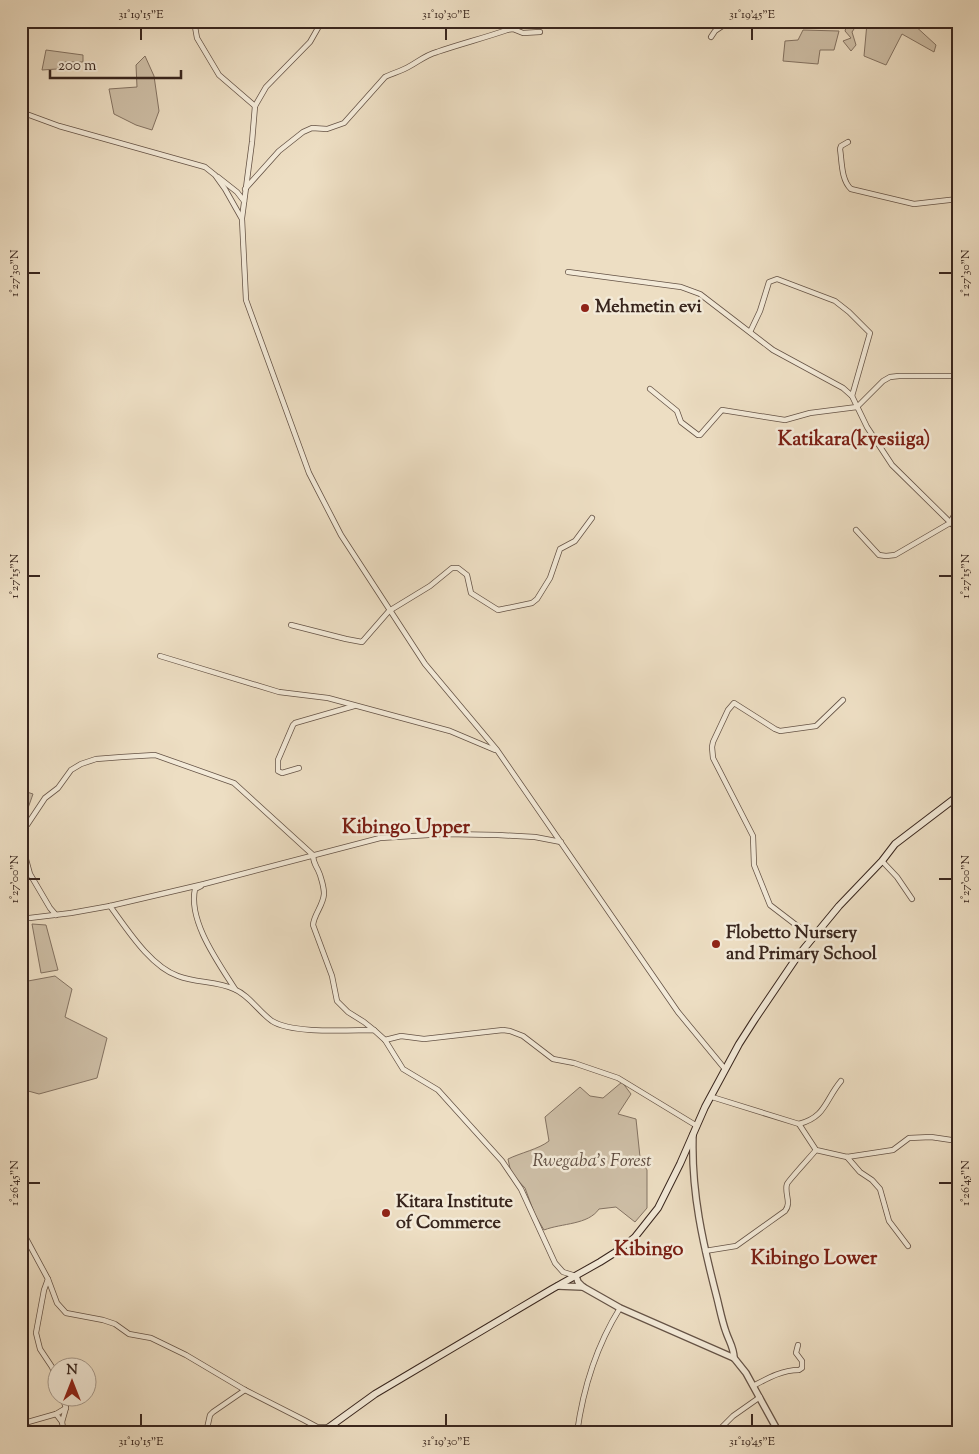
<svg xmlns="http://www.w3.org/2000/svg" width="979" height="1454" font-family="'Sorts Mill Goudy',serif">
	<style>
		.green { fill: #cebfa7; stroke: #837262 }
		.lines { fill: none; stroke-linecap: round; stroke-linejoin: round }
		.minor-casing { stroke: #655346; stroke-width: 6 }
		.tertiary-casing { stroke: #655346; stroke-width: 8 }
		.secondary-casing { stroke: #38251d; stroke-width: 8 }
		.minor { stroke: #f3ead8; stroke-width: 4.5 }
		.tertiary { stroke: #f3ead8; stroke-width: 5.5 }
		.secondary { stroke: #f3ead8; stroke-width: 6 }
		.ticks { fill: none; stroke: #38251d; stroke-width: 2 }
		.poi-dot { fill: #8f2418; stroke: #f3ead8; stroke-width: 2 }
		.labels { text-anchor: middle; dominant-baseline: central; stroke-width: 5; stroke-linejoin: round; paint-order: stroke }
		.poi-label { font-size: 18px; font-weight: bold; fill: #38251d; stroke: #f3ead8; text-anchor: start }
		.park-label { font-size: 18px; font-style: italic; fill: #5e4c40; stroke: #f3ead8 }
		.quarter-label { font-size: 20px; font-weight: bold; fill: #7a1f14; stroke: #f3ead8 }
		.neatline { fill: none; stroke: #38251d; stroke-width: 2 }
		.ticks-label { font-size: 12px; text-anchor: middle; fill: #38251d }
	</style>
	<rect width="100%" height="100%" fill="#eddec3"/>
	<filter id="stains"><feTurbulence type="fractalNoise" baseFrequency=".004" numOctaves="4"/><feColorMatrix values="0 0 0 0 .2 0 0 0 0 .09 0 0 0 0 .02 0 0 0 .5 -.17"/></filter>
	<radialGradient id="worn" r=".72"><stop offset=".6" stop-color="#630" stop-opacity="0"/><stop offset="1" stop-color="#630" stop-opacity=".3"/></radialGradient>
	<g class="green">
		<path d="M 848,21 L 912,21 L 912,23 L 936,45 L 934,52 L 902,34 L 886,65 L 864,56 L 867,23 L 858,23 L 852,32 L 856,45 L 851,51 L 843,41 L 851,38 L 845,31 Z"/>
		<path d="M 803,30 L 839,31 L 834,50 L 820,50 L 818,64 L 783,61 L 785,41 L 798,40 Z"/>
		<path d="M 46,50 L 83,55 L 83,62 L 65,62 L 57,69 L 42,70 Z"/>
		<path d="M 145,56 L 154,76 L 159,111 L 152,130 L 136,125 L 114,114 L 109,89 L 137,87 L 136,65 Z"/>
		<path d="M 21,790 L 33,794 L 22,825 L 21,825 Z"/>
		<path d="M 32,924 L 46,925 L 58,970 L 41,973 Z"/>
		<path d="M 55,976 L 72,989 L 65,1017 L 107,1038 L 97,1078 L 39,1094 L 21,1089 L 21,989 L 28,981 Z"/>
		<path d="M 622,1082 L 631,1094 L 618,1114 L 636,1119 L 640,1157 L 647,1170 L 647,1208 L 635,1222 L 616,1207 L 599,1209 C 588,1225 562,1223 544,1230 L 535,1215 L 525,1188 L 511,1173 L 508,1159 C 520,1153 539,1149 549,1141 L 545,1117 L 580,1087 L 590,1096 L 603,1098 Z"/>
	</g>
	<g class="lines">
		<g class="minor-casing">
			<g id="minor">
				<path d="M 194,21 L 197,38 L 219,75 L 255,106"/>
				<path d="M 711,37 L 715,31 L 730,21"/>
				<path d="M 21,112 L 59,126 L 205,167 L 215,175 L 225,189 L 242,219 L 246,300 L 309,473 L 341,535 L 425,664 L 497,750 L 678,1012 L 725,1069"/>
				<path d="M 848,142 L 841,146 L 840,149 C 842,161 841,180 851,189 L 914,204 L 958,199"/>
				<path d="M 218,177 L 237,192 L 244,201"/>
				<path d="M 245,189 L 279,151 L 303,132 L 312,128 L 327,129 L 344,123 L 385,77 C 393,73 402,71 410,66 C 419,61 426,55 437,52 C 460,44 484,38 507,30 L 513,29 L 523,33 L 540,32"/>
				<path d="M 242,218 L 252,142 L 255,106 L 266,87 L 310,42 L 322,21"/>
				<path d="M 568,272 L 681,287 L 700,294 L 773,350 L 843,388 L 852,396 L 867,427 L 892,465 L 958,530"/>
				<path d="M 750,332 L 760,311 L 769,282 L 777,279 L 835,301 L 849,312 L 870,333 L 852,396"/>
				<path d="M 650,389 L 677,411 L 681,422 L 698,435 L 700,435 L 722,410 L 785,420 L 810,413 L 857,407 L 883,381 L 890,377 L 899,376 L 958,376"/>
				<path d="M 856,530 L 879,555 L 886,556 L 895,555 L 950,523 L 958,508"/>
				<path d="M 291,625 L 346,639 L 362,642 L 389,611 L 430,586 L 452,568 L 458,568 L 467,575 L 471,593 L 498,610 L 532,603 L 537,599 L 550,578 L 560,549 L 575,541 L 592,518"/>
				<path d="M 160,656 L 279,692 L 328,698 L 450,731 L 495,750"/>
				<path d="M 299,768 L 282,773 L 278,771 L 278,760 L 293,725 L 295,723 L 354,706"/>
				<path d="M 21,825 L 27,825 L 45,798 L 58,788 L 71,770 L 81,764 L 96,759 L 122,757 L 155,755 L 234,783 L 313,855 C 313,862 315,864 318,870 C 321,876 324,888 324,894 C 323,906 314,914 313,925 L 332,976 L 337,1001 L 348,1012 L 364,1022 L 374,1030"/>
				<path d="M 21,841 L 30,874 L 50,908 L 56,915"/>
				<path d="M 882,861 L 897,877 L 912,899"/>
				<path d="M 201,886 L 195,889 C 188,921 218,962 235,989"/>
				<path d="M 110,906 C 127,929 150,966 178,976 C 196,983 217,981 234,989 C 249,995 259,1012 272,1021 C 292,1034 349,1030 374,1030 L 385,1040 L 403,1069 L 438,1090 L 502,1161 L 521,1189 L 555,1263 L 563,1272 L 576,1276"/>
				<path d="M 21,919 L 71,913 L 110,906 L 204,884 L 380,838 L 445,834 L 498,835 L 535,837 L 561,842"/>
				<path d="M 812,939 L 800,928 L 770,905 L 754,865 L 753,836 L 713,758 L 712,747 L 713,742 L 728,710 L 734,703 L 775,729 L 780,731 L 816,726 L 843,700"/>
				<path d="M 385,1040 L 401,1036 L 424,1039 L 503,1030 L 510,1031 L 523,1036 L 553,1059 L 574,1063 L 618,1078 L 697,1126"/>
				<path d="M 712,1097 L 799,1124 C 826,1117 825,1100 841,1081"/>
				<path d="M 799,1124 L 816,1150 L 847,1157 L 893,1150 L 909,1138 L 931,1137 L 958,1141"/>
				<path d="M 847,1157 L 860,1172 L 872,1180 L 880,1189 L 889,1221 L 908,1246"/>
				<path d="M 21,1229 L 48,1279 L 44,1290 L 36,1333 L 40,1349 L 52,1367 L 58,1381"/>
				<path d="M 705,1251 L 736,1246 L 785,1211 C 792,1203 784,1193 787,1184 C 788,1181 812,1155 816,1150"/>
				<path d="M 48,1279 L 57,1303 L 66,1313 L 103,1320 L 115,1324 L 129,1334 L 151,1338 L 186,1355 L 245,1390 L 304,1420 L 317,1427 L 330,1427"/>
				<path d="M 753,1386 C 768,1378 782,1370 799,1370 L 802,1368 L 802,1361 L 796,1353 L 798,1345"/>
				<path d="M 56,1414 L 66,1408 L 62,1396"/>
				<path d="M 62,1422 L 66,1408"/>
				<path d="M 21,1424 L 56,1414 L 62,1422 L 64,1433"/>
				<path d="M 206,1433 L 210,1415 L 213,1412 L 245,1390"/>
				<path d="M 577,1433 C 583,1389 597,1345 620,1308"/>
				<path d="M 716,1433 L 733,1416 L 760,1397"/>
			</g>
		</g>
		<g class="tertiary-casing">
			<g id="tertiary">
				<path d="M 693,1135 C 691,1192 703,1244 717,1298 C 720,1310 722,1321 726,1332 C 729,1341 734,1348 734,1358"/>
				<path d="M 576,1276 L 578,1282 L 583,1287 L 620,1308 L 734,1358 L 746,1373 L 779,1433"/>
				<path d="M 558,1286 L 583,1287"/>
			</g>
		</g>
		<g class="secondary-casing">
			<path id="secondary" d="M 321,1433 L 375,1394 L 552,1289 L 600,1262 L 619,1250 L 635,1237 L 658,1208 L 680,1164 L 705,1107 L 739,1044 L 755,1019 L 797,957 L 839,906 L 882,861 L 895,844 L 958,796"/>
		</g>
		<use href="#minor" class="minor"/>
		<use href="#tertiary" class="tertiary"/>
		<use href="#secondary" class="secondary"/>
	</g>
	<path class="ticks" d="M 141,28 L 141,40M 446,28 L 446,40M 752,28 L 752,40M 28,273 L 40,273M 939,273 L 952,273M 28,576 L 40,576M 939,576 L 952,576M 28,879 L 40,879M 939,879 L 952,879M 28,1183 L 40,1183M 939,1183 L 952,1183M 141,1414 L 141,1426M 446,1414 L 446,1426M 752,1414 L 752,1426"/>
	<g class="poi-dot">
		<circle cx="585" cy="308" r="5"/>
		<circle cx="716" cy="944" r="5"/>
		<circle cx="386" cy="1213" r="5"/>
	</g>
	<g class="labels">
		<g class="poi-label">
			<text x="595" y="308">Mehmetin evi</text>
			<text x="726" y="934">Flobetto Nursery<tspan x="726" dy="21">and Primary School</tspan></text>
			<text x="396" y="1203">Kitara Institute<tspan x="396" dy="21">of Commerce</tspan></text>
		</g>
		<g class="park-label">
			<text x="592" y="1162">Rwegaba's Forest</text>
		</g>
		<g class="quarter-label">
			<text x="854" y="440">Katikara(kyesiiga)</text>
			<text x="406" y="828">Kibingo Upper</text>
			<text x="649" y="1250">Kibingo</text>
			<text x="814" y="1259">Kibingo Lower</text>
		</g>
	</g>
	<rect width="979" height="1454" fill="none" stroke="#eddec3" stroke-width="55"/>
	<g transform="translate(72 1382)"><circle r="24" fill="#f3ead8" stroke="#a89b8d"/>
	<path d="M0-4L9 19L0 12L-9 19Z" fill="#8f2418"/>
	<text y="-8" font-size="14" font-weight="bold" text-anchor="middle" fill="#38251d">N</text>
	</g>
	<path d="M50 70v8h131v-8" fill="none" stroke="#38251d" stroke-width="2.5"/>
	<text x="58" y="70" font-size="15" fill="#38251d" stroke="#f3ead8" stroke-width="4" paint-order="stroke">200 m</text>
	<rect x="28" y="28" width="924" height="1398" class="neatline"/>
	<g class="ticks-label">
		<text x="141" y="18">31°19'15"E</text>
		<text x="446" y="18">31°19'30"E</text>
		<text x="752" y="18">31°19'45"E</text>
		<text transform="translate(14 273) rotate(-90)" y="4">1°27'30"N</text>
		<text transform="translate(965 273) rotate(-90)" y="4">1°27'30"N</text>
		<text transform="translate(14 576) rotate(-90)" y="4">1°27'15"N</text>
		<text transform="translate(965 576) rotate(-90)" y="4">1°27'15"N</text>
		<text transform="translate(14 879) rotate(-90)" y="4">1°27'00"N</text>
		<text transform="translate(965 879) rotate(-90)" y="4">1°27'00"N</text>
		<text transform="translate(14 1183) rotate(-90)" y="4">1°26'45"N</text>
		<text transform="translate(965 1183) rotate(-90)" y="4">1°26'45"N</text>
		<text x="141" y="1445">31°19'15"E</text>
		<text x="446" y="1445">31°19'30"E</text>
		<text x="752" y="1445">31°19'45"E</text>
	</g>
	<rect width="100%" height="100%" filter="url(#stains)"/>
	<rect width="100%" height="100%" fill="url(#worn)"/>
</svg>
